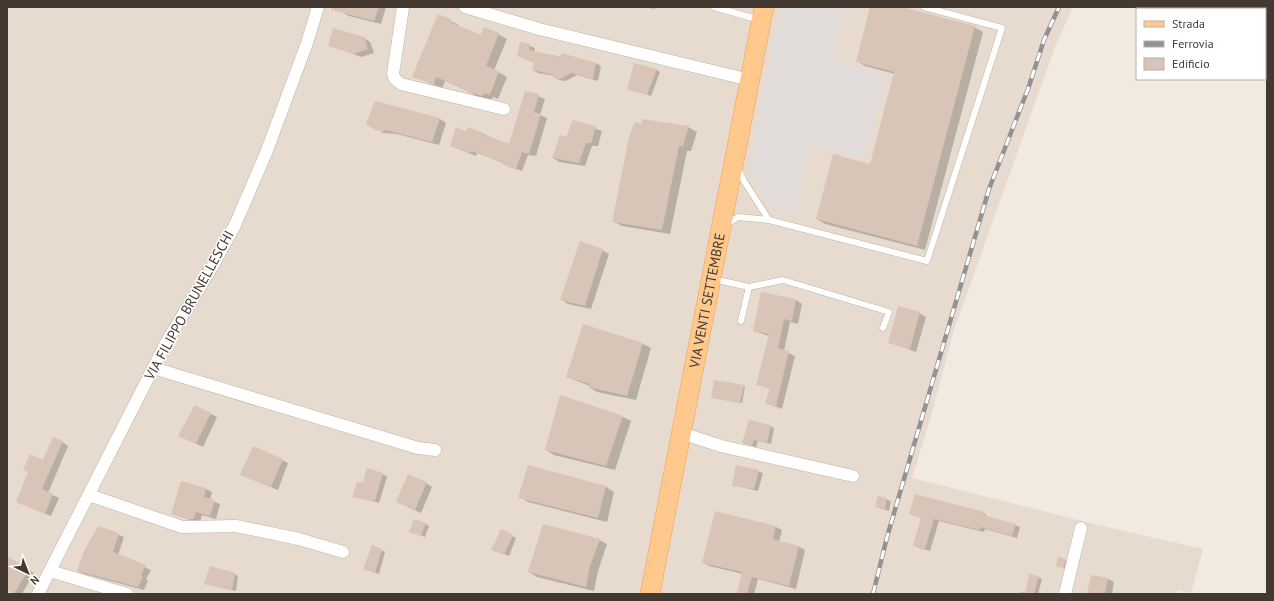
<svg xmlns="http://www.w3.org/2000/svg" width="1274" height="601" font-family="'PT Sans',sans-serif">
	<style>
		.residential { fill: #e7dace }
		.parking { fill: #e2ddda }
		.shadow { fill: #0003 }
		.building { fill: #d8c5b8 }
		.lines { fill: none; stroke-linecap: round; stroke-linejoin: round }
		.service-casing { stroke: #c1b2a6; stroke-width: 7 }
		.minor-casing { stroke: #c1b2a6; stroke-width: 13 }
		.primary-casing { stroke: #eea153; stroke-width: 20 }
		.service { stroke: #fff; stroke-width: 6 }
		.minor { stroke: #fff; stroke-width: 12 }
		.primary { stroke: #ffc88d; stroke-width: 19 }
		.rail-casing { stroke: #929292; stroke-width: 4.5 }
		.rail { stroke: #fff; stroke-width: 3; stroke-dasharray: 9; stroke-linecap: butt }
		.labels { text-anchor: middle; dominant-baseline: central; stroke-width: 3; stroke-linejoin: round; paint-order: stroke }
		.street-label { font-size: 14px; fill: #443931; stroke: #fff }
	</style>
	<rect width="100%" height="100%" fill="#f2e9e1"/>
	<path class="residential" d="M 7,7 L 1073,7 L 1056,44 L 953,333 L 932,413 L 912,478 L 1094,524 L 1203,549 L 1191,593 L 1178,590 L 1176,594 L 7,594 Z"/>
	<path class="parking" d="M 781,7 L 845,7 L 832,60 L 886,74 L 865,158 L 810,145 L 793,215 L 772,208 L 762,196 L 752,175 L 751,159 Z"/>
	<g class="shadow">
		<path d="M 344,7 L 386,7 L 381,24 L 349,16 L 343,13 Z"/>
		<path d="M 643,7 L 655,7 L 655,9 Z"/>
		<path d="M 871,7 L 898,7 L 974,27 L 983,32 L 925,250 L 825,224 L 817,219 L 871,165 L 895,74 L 865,66 L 857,61 Z"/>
		<path d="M 438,15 L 459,25 L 458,27 L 481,36 L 498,34 L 507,39 L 494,70 L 507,77 L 498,99 L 493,97 L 491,100 L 476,96 L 468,91 L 445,81 L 442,88 L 413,76 Z"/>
		<path d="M 364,38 L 370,42 L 374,53 L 361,57 L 329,45 Z"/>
		<path d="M 521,43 L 535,48 L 534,52 L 596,63 L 601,66 L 598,81 L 577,75 L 566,81 L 559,80 L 555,76 L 538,73 L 533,70 L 535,63 L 518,56 Z"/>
		<path d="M 657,70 L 660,72 L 651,96 L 629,89 Z"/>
		<path d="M 526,92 L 545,99 L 540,115 L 547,118 L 536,156 L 528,155 L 522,171 L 510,167 L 504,163 L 477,153 L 476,156 L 451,146 L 467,132 L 468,128 L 510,145 Z"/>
		<path d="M 376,102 L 440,119 L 446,123 L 439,145 L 397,134 L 383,133 L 367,123 Z"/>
		<path d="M 574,121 L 602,131 L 598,146 L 592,146 L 585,166 L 559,162 L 553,158 L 566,138 Z"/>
		<path d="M 641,125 L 688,127 L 697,132 L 691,151 L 687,151 L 670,234 L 622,226 L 613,221 Z"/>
		<path d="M 602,250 L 609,254 L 591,309 L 568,304 L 562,300 Z"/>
		<path d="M 796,300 L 802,304 L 798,324 L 790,322 L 784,351 L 795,356 L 782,409 L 766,403 L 770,389 L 758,384 L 769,336 L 754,331 Z"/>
		<path d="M 919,313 L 926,317 L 916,352 L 889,342 Z"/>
		<path d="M 643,344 L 651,348 L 636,400 L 597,392 L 589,387 L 590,386 L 567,377 Z"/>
		<path d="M 743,386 L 745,387 L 742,403 L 714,398 Z"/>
		<path d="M 561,396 L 623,417 L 631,421 L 615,470 L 554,455 L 546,450 Z"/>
		<path d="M 211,414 L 217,417 L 203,447 L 186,439 Z"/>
		<path d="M 770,426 L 774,428 L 771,444 L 758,441 L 756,447 L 743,443 Z"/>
		<path d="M 62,442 L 68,446 L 48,493 L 59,498 L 51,516 L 17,502 L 29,472 L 44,461 Z"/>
		<path d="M 282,460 L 288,463 L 278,490 L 241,475 Z"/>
		<path d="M 736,466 L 763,473 L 758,491 L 733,485 Z"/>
		<path d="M 528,467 L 606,487 L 614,492 L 607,522 L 528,502 L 520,497 Z"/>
		<path d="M 383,474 L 387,477 L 379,503 L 354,496 Z"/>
		<path d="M 426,483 L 432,487 L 421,513 L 397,502 Z"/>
		<path d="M 206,489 L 212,492 L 210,500 L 220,504 L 216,519 L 202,515 L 200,522 L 197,522 L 172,514 Z"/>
		<path d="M 915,495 L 984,513 L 988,517 L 1015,525 L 1020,527 L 1017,538 L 985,529 L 984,532 L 939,521 L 930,551 L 919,548 L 914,545 L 921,518 L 910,514 Z"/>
		<path d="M 878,497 L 891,501 L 889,511 L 876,507 Z"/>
		<path d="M 716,512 L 776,527 L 782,530 L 779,542 L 799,547 L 805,550 L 796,589 L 758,579 L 754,594 L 738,594 L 743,574 L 709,566 L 703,562 Z"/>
		<path d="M 426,524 L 429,526 L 425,537 L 414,533 Z"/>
		<path d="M 98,527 L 124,537 L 118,555 L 151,570 L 146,579 L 148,581 L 144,590 L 84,574 L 78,571 Z"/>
		<path d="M 501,530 L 516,538 L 509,556 L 493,550 Z"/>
		<path d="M 599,540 L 607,544 L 598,571 L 594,591 L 537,577 L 529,572 Z"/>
		<path d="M 381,550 L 385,552 L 379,574 L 364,569 Z"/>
		<path d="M 7,558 L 34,573 L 22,594 L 15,594 L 7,589 Z"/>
		<path d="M 1065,560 L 1067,561 L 1065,568 L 1057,566 Z"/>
		<path d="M 234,574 L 238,576 L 236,591 L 205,584 Z"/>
		<path d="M 1038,577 L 1042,579 L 1038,594 L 1021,594 L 1021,592 L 1026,593 Z"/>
		<path d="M 1108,579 L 1114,582 L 1112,594 L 1088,594 Z"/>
	</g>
	<g class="building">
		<path d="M 331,7 L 379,7 L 374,21 L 331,10 Z"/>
		<path d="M 870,7 L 902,7 L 975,26 L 917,246 L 816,219 L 833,154 L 870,164 L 894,72 L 856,62 Z"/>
		<path d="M 438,14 L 451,19 L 450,22 L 481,35 L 484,27 L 499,33 L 486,66 L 499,71 L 490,95 L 484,93 L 483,96 L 466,92 L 467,90 L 436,77 L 434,84 L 412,77 Z"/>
		<path d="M 333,28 L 364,37 L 368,49 L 354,54 L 328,46 Z"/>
		<path d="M 520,42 L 530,44 L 529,50 L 560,57 L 562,53 L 596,63 L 593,79 L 571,73 L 560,79 L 553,78 L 554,75 L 532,70 L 534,62 L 517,56 Z"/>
		<path d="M 634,63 L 657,69 L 647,95 L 627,90 Z"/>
		<path d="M 525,91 L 539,94 L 534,112 L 541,114 L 529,154 L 522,152 L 516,169 L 502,164 L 503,162 L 471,151 L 470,153 L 450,146 L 456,127 L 466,131 L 468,127 L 484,133 L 483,135 L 509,144 Z"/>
		<path d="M 375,101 L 440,118 L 432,142 L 385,130 L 384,132 L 375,130 L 366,124 Z"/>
		<path d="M 642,119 L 689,126 L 683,146 L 679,146 L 662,230 L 612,222 L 629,137 L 635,122 L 641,124 Z"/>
		<path d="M 573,120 L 596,126 L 591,143 L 586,143 L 579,163 L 552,158 L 560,135 L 566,137 Z"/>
		<path d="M 580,241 L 603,249 L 585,306 L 560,300 Z"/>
		<path d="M 761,292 L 796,299 L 792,321 L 784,319 L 778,348 L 789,351 L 776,406 L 765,404 L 770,388 L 756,385 L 769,334 L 753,331 Z"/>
		<path d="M 898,306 L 920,312 L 910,349 L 888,343 Z"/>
		<path d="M 583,324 L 643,343 L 627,396 L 588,387 L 590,384 L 566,377 Z"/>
		<path d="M 714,380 L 744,385 L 740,403 L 711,398 Z"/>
		<path d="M 560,395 L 623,416 L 606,466 L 545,450 Z"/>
		<path d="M 195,405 L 211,413 L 196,444 L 178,436 Z"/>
		<path d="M 749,420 L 771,425 L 767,443 L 754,440 L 752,445 L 742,443 Z"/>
		<path d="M 53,437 L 63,441 L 42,489 L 53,494 L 45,514 L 16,502 L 28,472 L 23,470 L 30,454 L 43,460 Z"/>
		<path d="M 253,446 L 283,459 L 271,487 L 240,475 Z"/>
		<path d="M 528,465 L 606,486 L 598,518 L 518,498 Z"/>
		<path d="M 736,465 L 759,470 L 754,489 L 732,486 Z"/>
		<path d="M 367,468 L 383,473 L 375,501 L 352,497 L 357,482 L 363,482 Z"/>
		<path d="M 408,474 L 427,482 L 415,510 L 396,502 Z"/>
		<path d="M 181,481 L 206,488 L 204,497 L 215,500 L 210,516 L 196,512 L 194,519 L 190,519 L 171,514 Z"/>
		<path d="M 915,494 L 984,512 L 983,515 L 1016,524 L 1012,536 L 980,527 L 980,530 L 934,519 L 925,549 L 913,546 L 921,518 L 909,514 Z"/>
		<path d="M 878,496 L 887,498 L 885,509 L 875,507 Z"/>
		<path d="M 715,511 L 776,526 L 773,539 L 799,546 L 789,586 L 752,577 L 747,594 L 737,594 L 742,572 L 702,563 Z"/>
		<path d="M 414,519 L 426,523 L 421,536 L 409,532 Z"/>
		<path d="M 543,524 L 600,539 L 590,566 L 586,587 L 528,572 Z"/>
		<path d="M 98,526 L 119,533 L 113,552 L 146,565 L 141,575 L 143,577 L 138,587 L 77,571 L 84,551 Z"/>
		<path d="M 501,529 L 513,535 L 504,555 L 491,550 Z"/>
		<path d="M 372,545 L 382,549 L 375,573 L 363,569 Z"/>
		<path d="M 7,556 L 29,569 L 14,594 L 7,590 Z"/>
		<path d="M 1058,557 L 1066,559 L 1064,568 L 1056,566 Z"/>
		<path d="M 210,566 L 235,573 L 232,590 L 204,584 Z"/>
		<path d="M 1029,574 L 1039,576 L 1034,594 L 1025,594 Z"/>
		<path d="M 1091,575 L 1108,578 L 1105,594 L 1087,594 Z"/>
	</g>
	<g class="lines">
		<g class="service-casing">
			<g id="service">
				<path d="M 714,7 L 760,20"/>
				<path d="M 738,168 L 744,181 L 769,220"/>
				<path d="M 726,225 L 738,217 L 769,220 L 927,261 L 1002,28 L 924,7"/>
				<path d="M 713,279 L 749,287 L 741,321"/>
				<path d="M 749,287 L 783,280 L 889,312 L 883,328"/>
			</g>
		</g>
		<g class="minor-casing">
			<g id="minor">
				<path d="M 403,7 L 393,74 L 395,79 L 401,84 L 504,109"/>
				<path d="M 465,7 L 539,29 L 750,80"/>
				<path d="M 153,368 L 418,448 L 435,450"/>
				<path d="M 681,433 L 721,446 L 853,476"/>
				<path d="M 89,495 L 182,527 L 236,526 L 299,539 L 343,552"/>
				<path d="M 50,571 L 127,594"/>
				<path d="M 38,594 L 167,341 L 212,267 L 235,225 L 266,153 L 307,43 L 318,7"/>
				<path d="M 1065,594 L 1081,528"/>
			</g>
		</g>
		<g class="primary-casing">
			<g id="primary">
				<path id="s1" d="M 650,594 L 764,7"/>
			</g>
		</g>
		<use href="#service" class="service"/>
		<use href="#minor" class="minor"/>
		<use href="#primary" class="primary"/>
		<g class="rail-casing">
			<path id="rail" d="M 873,594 L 887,537 L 989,189 L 1028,89 L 1044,40 L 1059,7"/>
		</g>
		<use href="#rail" class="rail"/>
	</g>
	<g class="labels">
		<g class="street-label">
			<text stroke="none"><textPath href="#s1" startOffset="299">VIA VENTI SETTEMBRE</textPath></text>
			<text transform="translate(189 305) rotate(-61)">VIA FILIPPO BRUNELLESCHI</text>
		</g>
	</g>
	<rect width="1274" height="601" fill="none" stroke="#443931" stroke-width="16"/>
	<rect x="1136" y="8" width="130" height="72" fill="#ffffff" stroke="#b4b0ad"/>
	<rect x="1144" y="21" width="20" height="6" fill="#ffc88d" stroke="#b4b0ad"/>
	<text x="1172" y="28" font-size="12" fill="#443931">Strada</text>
	<rect x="1144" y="41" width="20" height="6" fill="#929292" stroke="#b4b0ad"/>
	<text x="1172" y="48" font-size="12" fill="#443931">Ferrovia</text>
	<rect x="1144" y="58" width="20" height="12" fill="#d8c5b8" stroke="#b4b0ad"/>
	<text x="1172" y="68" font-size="12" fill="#443931">Edificio</text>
	<g transform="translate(28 573) rotate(137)" stroke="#ffffff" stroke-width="3" paint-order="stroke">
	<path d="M0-3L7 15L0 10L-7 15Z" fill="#443931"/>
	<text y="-6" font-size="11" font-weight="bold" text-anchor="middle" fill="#443931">N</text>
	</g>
</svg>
